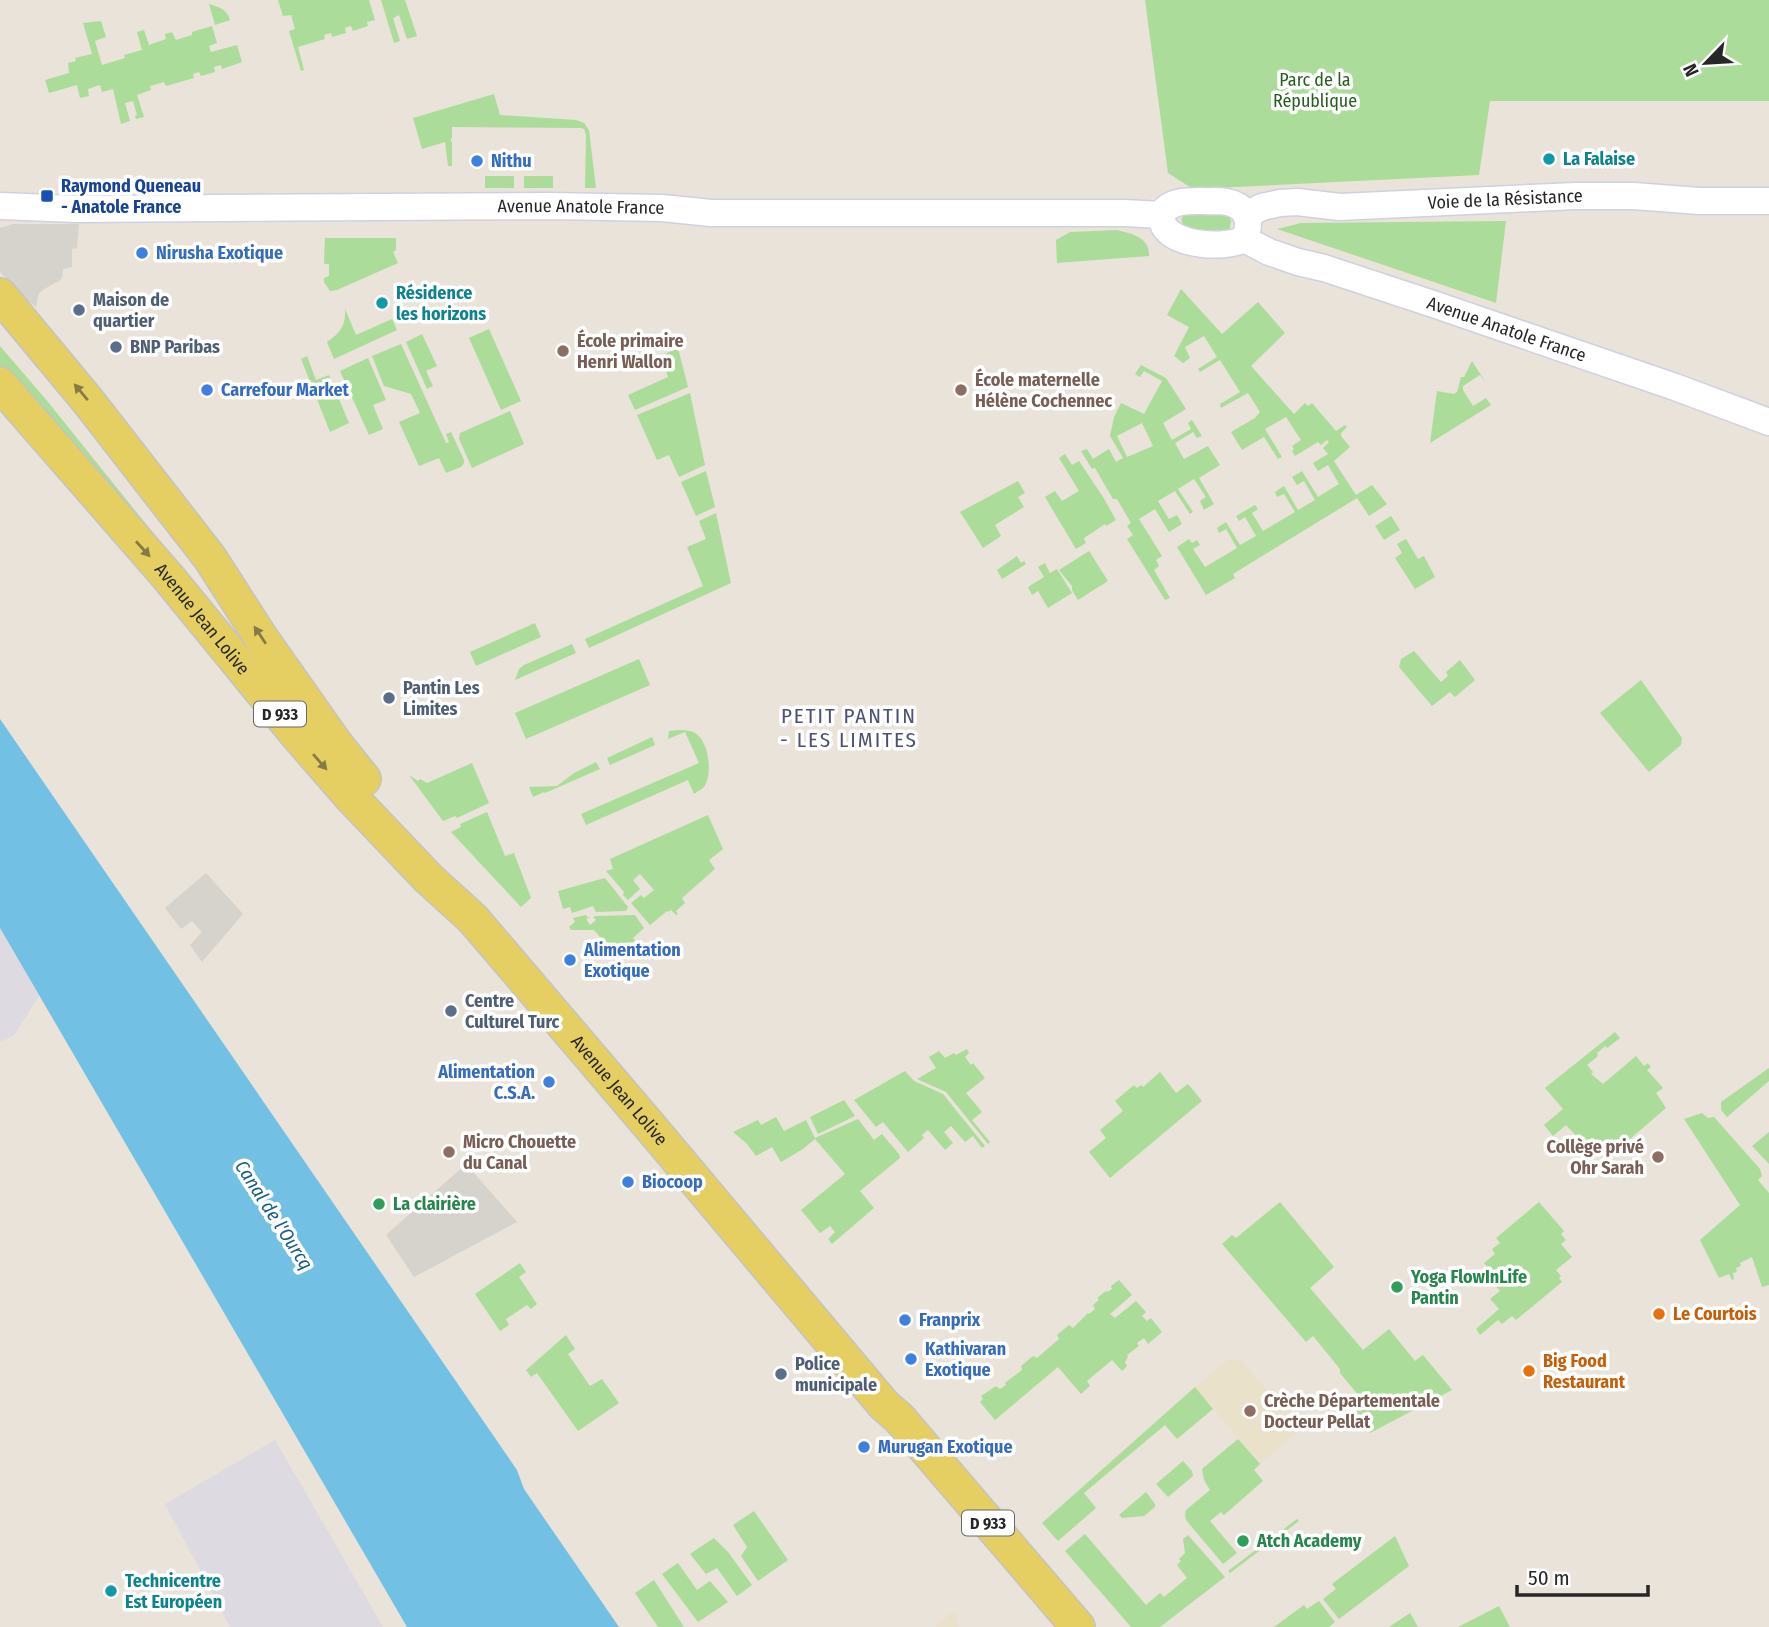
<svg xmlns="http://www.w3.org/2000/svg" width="1769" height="1627" font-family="'Fira Sans Condensed',sans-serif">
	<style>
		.industrial { fill: #dddae2 }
		.education { fill: #eae1ca }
		.green { fill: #acdc99; fill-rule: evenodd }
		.plaza { fill: #d6d2cc }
		.water { fill: #73c0e5 }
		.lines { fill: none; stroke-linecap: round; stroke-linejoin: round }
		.minor-casing { stroke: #cfd1e0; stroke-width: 29 }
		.major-casing { stroke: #c3c3c3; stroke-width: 36 }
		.minor { stroke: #fff; stroke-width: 26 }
		.major { stroke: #e6cf62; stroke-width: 33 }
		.oneway { fill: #867b44 }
		.culture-dot { fill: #0f9aa8; stroke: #fff; stroke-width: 2.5 }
		.shop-dot { fill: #3f7fe0; stroke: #fff; stroke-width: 2.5 }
		.transit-dot { fill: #1a4fb4; stroke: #fff; stroke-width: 2.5 }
		.service-dot { fill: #5c6f8a; stroke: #fff; stroke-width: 2.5 }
		.education-dot { fill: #8d6e63; stroke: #fff; stroke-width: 2.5 }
		.leisure-dot { fill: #2e9e5b; stroke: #fff; stroke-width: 2.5 }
		.food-dot { fill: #e8710a; stroke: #fff; stroke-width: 2.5 }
		.labels { text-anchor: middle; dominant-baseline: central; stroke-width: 7; stroke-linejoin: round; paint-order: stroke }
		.shield { fill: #fff; stroke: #686868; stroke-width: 2 }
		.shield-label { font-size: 16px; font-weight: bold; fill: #272727 }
		.park-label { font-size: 18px; fill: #275e1e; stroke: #fff }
		.culture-label { font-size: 18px; font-weight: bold; fill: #0d838f; stroke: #fff; text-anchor: start }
		.shop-label { font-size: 18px; font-weight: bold; fill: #366cbe; stroke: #fff; text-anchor: start }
		.transit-label { font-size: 18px; font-weight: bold; fill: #164399; stroke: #fff; text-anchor: start }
		.street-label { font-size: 18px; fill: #272727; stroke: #fff }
		.service-label { font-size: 18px; font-weight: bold; fill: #4e5e75; stroke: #fff; text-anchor: start }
		.education-label { font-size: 18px; font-weight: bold; fill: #785e54; stroke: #fff; text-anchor: start }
		.leisure-label { font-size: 18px; font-weight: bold; fill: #27864d; stroke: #fff; text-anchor: start }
		.food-label { font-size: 18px; font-weight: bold; fill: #c56008; stroke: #fff; text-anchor: start }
		.water-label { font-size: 19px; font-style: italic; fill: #165d8c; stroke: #fff }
		.quarter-label { font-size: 21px; letter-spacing: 2px; fill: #4c5074; stroke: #fff }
	</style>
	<rect width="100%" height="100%" fill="#e9e3da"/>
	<g class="industrial">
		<path d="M 0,928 L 39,996 L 14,1035 L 0,1042 Z"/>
		<path d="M 275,1440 L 319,1516 L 383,1627 L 230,1627 L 165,1504 Z"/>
	</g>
	<g class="education">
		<path d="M 1229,1359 L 1241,1360 L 1300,1429 L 1260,1464 L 1195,1387 Z"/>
		<path d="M 954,1611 L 959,1627 L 935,1627 Z"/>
	</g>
	<g class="green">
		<path d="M 278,0 L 369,0 L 375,20 L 367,22 L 368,26 L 353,31 L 351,26 L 345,28 L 346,33 L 332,37 L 331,33 L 324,35 L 325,39 L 298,47 L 304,70 L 301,71 L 289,31 L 295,29 L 291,15 L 283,16 Z"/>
		<path d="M 381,0 L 405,0 L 417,36 L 407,39 L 399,15 L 393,18 L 400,41 L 394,43 Z"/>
		<path d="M 1145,0 L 1769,0 L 1769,101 L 1490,101 L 1479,175 L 1193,189 L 1168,173 Z"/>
		<path d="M 209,4 C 219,7 227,9 230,20 L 215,25 Z"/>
		<path d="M 101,21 L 106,37 L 95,41 L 102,65 L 125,58 L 124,55 L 142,50 L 137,32 L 144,30 L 149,45 L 166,39 L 165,34 L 172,32 L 176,40 L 192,35 L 192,32 L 212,26 L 217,43 L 209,46 L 211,52 L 237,45 L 242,62 L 222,69 L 221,65 L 214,67 L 215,72 L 201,76 L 199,72 L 193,74 L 194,78 L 166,86 L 164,82 L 150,86 L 151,90 L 137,95 L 144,117 L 136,119 L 135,116 L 137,115 L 133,101 L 125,103 L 130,121 L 121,124 L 113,89 L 102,92 L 100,85 L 88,89 L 89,96 L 80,98 L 77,85 L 49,93 L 45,80 L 69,73 L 68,63 L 76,61 L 75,58 L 92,54 L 83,23 Z"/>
		<path d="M 494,94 L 500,115 L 576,120 L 584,123 L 589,130 L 596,188 L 585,188 L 586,135 L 584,129 L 581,128 L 452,127 L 452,138 L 451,139 L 451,142 L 452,142 L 452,166 L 448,166 L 445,142 L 422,149 L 413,118 Z"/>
		<rect x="485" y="176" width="29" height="12"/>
		<rect x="524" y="176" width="29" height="12"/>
		<path d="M 1217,211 L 1229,216 L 1231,221 L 1229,232 L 1220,237 L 1184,227 C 1181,221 1180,219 1185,214 Z"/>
		<path d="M 1506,221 L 1496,303 L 1277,229 L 1301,223 Z"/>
		<path d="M 1117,230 C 1132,234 1150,237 1149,256 L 1057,263 L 1056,240 L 1070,232 Z"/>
		<path d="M 325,238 L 396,238 L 396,250 L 393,252 L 398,263 L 337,290 L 330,291 L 324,282 L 324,278 L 329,276 L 329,264 L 324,264 Z"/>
		<path d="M 1181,289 L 1222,334 L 1258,302 L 1285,333 L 1251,366 L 1294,414 L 1305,403 L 1308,406 L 1312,403 L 1336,431 L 1345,425 L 1347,427 L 1341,433 L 1341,436 L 1350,447 L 1334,461 L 1356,495 L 1372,485 L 1387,504 L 1369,516 L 1357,498 L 1233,574 L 1235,578 L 1206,595 L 1177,547 L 1189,539 L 1192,543 L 1197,540 L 1200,545 L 1193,549 L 1205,567 L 1237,548 L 1226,529 L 1219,533 L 1217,528 L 1226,522 L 1240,545 L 1256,536 L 1245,517 L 1239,521 L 1236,516 L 1255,505 L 1258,509 L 1252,513 L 1263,531 L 1295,512 L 1284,494 L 1277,497 L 1275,492 L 1284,486 L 1298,510 L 1315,500 L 1304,481 L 1297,485 L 1292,477 L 1302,471 L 1318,497 L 1339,484 L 1328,465 L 1318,471 L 1313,463 L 1328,454 L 1323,448 L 1329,442 L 1327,440 L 1321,445 L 1318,442 L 1295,456 L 1292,451 L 1294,449 L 1292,446 L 1301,440 L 1286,417 L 1265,429 L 1282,457 L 1278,459 L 1264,437 L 1242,450 L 1231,432 L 1255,418 L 1260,412 L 1248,393 L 1221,408 L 1220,404 L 1240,392 L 1220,360 L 1200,372 L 1198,369 L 1217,357 L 1204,336 L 1185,347 L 1190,358 L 1183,363 L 1174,356 L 1189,327 L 1167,315 Z"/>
		<path d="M 345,309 L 356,335 L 392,319 L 397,330 L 334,359 L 327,342 C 340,333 346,326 345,309 Z"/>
		<path d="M 489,329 L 521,401 L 501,410 L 469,338 Z"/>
		<path d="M 422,334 L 437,366 L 426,371 L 433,386 L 427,389 L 406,342 Z"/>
		<path d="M 401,344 L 446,443 L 449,442 L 446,434 L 451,432 L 464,460 L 464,463 L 461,467 L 446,473 L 439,458 L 419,466 L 399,422 L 420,413 L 411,394 L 384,386 L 372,356 Z"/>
		<path d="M 0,346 L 48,402 L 170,554 L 0,367 Z"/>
		<path d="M 678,348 L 688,387 L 635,410 L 628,395 L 668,377 L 662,359 L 665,354 Z"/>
		<path d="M 307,356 L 316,380 L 329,375 L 349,423 L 330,432 L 301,359 Z"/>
		<path d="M 368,358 L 386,400 L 373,405 L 383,429 L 369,435 L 340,371 Z"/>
		<path d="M 1472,361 L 1486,383 L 1480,375 L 1463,386 L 1463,390 L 1473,406 L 1486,398 L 1491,405 L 1430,443 L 1437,391 L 1454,394 L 1457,392 L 1461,377 L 1464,377 Z"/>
		<path d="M 1141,365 L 1166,378 L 1186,409 L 1163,423 L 1172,440 L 1191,429 L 1188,423 L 1192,420 L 1202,436 L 1197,438 L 1193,432 L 1175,443 L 1184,459 L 1208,446 L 1220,465 L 1199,478 L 1214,504 L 1204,510 L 1200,501 L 1206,497 L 1194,479 L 1178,489 L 1193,512 L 1190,514 L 1175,491 L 1158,501 L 1169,519 L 1177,515 L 1182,524 L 1169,532 L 1155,509 L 1139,519 L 1162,556 L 1156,560 L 1159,566 L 1154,570 L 1170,598 L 1165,600 L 1127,539 L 1133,535 L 1127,526 L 1131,523 L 1117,499 L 1113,499 L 1095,468 L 1092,469 L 1081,451 L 1087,449 L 1093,459 L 1109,449 L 1116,462 L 1123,458 L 1110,436 L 1114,417 L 1121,403 L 1144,414 L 1162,381 L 1144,371 L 1140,377 L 1135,374 ZM 1142,423 L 1153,446 L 1127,457 L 1117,436 Z"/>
		<path d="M 690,393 L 705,465 L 679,477 L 669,455 L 657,460 L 637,415 Z"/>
		<path d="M 510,411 L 524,444 L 472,468 L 459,439 L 460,433 Z"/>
		<path d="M 1065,454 L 1072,465 L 1079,461 L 1103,497 L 1116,520 L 1106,526 L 1105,524 L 1084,538 L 1086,543 L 1076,549 L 1045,497 L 1055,491 L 1062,501 L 1079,491 L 1059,458 Z"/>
		<path d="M 706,471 L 715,507 L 696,516 L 681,482 Z"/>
		<path d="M 1018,481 L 1025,493 L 1018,497 L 1024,507 L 995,525 L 1001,536 L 983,548 L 960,512 Z"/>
		<path d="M 716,513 L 731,583 L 589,648 L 585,639 L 703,586 L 687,547 L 706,539 L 699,521 Z"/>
		<path d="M 1391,516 L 1400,530 L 1384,540 L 1375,526 Z"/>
		<path d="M 1406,539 L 1418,559 L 1424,556 L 1435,577 L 1415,589 L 1395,558 L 1402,553 L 1397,544 Z"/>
		<path d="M 1089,551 L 1108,581 L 1078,600 L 1072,590 L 1072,586 L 1059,570 Z"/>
		<path d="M 1017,556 L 1021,563 L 1024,561 L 1026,564 L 1002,579 L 997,570 Z"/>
		<path d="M 1045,563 L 1050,573 L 1057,569 L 1072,593 L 1048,608 L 1038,591 L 1032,595 L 1028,587 L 1044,577 L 1038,567 Z"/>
		<path d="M 535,623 L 541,637 L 476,666 L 470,652 Z"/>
		<path d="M 572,644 L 576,653 L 515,680 L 519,669 L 524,665 Z"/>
		<path d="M 1414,651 L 1441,682 L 1448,676 L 1446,672 L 1460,660 L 1475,680 L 1455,697 L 1450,692 L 1432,706 L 1399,667 L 1401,659 Z"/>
		<path d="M 639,659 L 650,685 L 526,739 L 515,713 Z"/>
		<path d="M 1641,680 L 1682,738 L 1681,745 L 1649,772 L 1600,713 Z"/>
		<path d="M 678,730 C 683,730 690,730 695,733 C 709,741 713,774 704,787 C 701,790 698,791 694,794 L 688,780 L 586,825 L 581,814 L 699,763 L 685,732 L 668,739 L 669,731 Z"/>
		<path d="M 652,737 L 655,745 L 610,765 L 607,758 Z"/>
		<path d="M 596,762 L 600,769 L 545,793 L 544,792 L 533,797 L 529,787 L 557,786 L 574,773 Z"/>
		<path d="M 472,763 L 489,803 L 457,818 L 455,816 L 443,821 L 409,775 L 418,781 L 420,779 L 427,783 Z"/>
		<path d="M 487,812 L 505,856 L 514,853 L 531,898 L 521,907 L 451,832 L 461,827 L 460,824 Z"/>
		<path d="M 708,815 L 723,849 L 709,860 L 715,869 L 682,898 L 685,903 L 676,911 L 678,914 L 676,915 L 671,910 L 668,912 L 667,911 L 650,925 L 631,903 L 641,895 L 644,898 L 654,890 L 640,874 L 633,880 L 640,889 L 628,900 L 623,895 L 624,892 L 606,871 L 613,869 L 610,859 Z"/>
		<path d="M 605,878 L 628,907 L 626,911 L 596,912 L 593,906 L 572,913 L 570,907 L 563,909 L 558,891 Z"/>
		<path d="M 586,915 L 587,917 L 590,917 L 586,919 L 590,925 L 596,920 L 593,917 L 596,916 L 635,915 L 644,928 L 633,938 L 639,945 L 620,961 L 594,930 L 571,930 L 569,927 L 575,922 L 573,918 Z"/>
		<path d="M 1615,1032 L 1620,1038 L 1607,1048 L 1605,1046 L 1597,1053 L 1598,1056 L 1587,1065 L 1593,1072 L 1591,1074 L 1603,1084 L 1636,1056 L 1644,1066 L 1648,1063 L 1651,1067 L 1647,1070 L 1663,1088 L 1656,1093 L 1666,1108 L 1609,1157 L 1596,1142 L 1588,1148 L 1566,1125 L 1553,1136 L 1544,1125 L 1563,1109 L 1545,1088 Z"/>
		<path d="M 967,1049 L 969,1053 L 965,1057 L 971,1065 L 973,1063 L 985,1078 L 966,1093 L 982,1112 L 972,1120 L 990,1142 L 988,1144 L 946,1092 L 917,1079 L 936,1068 L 929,1057 L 939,1051 L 945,1058 L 954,1053 L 956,1055 Z"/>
		<path d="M 1769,1068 L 1769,1081 L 1727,1117 L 1721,1110 L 1721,1102 Z"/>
		<path d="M 905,1071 L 914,1081 L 943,1094 L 985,1146 L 982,1148 L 973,1136 L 965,1142 L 951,1126 L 944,1132 L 953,1143 L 945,1150 L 928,1130 L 922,1135 L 924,1138 L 908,1152 L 883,1122 L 876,1127 L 854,1100 Z"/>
		<path d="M 1160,1072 L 1176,1093 L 1188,1084 L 1202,1101 L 1110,1178 L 1089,1152 L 1106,1138 L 1100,1130 L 1123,1111 L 1115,1101 L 1134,1085 L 1137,1088 L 1141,1085 L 1143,1087 Z"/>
		<path d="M 844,1100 L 855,1116 L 818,1134 L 810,1117 Z"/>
		<path d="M 1702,1113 L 1708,1118 L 1714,1117 L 1760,1169 L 1762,1176 L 1758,1180 L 1769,1193 L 1769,1285 L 1762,1287 L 1752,1257 L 1740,1263 L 1741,1266 L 1736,1268 L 1737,1272 L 1733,1273 L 1734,1279 L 1732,1280 L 1729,1274 L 1719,1278 L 1700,1240 L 1740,1205 L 1684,1119 Z"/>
		<path d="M 776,1117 L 784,1131 L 806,1120 L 815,1138 L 858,1119 L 874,1140 L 882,1134 L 899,1154 L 900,1158 L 860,1191 L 874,1208 L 832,1244 L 828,1239 L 835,1232 L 830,1226 L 820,1233 L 801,1210 L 845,1174 L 815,1139 L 803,1149 L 781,1162 L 772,1147 L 756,1156 L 747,1144 L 733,1132 L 758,1120 L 761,1125 Z"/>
		<path d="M 1769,1132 L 1769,1164 L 1752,1146 Z"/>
		<path d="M 1280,1202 L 1334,1267 L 1310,1288 L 1363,1350 L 1389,1329 L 1415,1361 L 1423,1355 L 1452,1390 L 1370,1433 L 1353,1413 L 1365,1403 L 1340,1373 L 1340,1369 L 1313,1336 L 1306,1342 L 1222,1244 L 1232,1235 L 1236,1238 Z"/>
		<path d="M 1539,1202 L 1564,1231 L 1561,1234 L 1566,1240 L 1561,1244 L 1572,1257 L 1556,1270 L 1561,1276 L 1559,1278 L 1562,1282 L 1516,1320 L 1512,1316 L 1502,1324 L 1498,1320 L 1480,1335 L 1476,1329 L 1499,1309 L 1490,1299 L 1500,1291 L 1484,1272 L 1488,1268 L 1484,1263 L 1495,1254 L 1492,1249 L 1500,1243 L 1496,1238 Z"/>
		<path d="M 520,1263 L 526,1272 L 519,1277 L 537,1304 L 531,1309 L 527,1305 L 506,1319 L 509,1325 L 500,1331 L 475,1294 Z"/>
		<path d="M 1119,1280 L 1132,1295 L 1110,1314 L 1115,1318 L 1136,1301 L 1146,1312 L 1142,1316 L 1147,1321 L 1151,1318 L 1162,1332 L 1148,1344 L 1144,1338 L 1137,1343 L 1139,1346 L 1127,1355 L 1128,1357 L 1125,1362 L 1127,1366 L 1122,1371 L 1112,1360 L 1087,1381 L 1090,1386 L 1081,1394 L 1058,1367 L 995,1420 L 980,1402 L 983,1399 L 981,1396 L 996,1386 L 1000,1389 L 1006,1385 L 1005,1383 L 1022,1370 L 1021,1366 L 1033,1356 L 1037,1358 L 1059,1339 L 1057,1335 L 1069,1325 L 1073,1328 L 1088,1313 L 1089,1314 L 1095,1309 L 1093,1305 L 1099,1300 L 1097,1298 L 1106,1291 L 1107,1292 L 1112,1289 L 1111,1286 Z"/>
		<path d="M 566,1335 L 575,1349 L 568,1354 L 590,1386 L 602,1379 L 619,1403 L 578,1431 L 537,1373 L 531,1377 L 526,1370 Z"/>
		<path d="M 1195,1387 L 1213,1409 L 1177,1439 L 1165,1425 L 1084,1493 L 1096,1508 L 1058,1541 L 1042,1523 Z"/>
		<path d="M 1238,1439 L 1260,1464 L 1254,1470 L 1263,1481 L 1224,1515 L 1221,1512 L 1210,1521 L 1237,1553 L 1223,1564 L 1186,1520 L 1185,1515 L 1186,1510 L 1210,1490 L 1204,1480 L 1202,1469 Z"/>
		<path d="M 1183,1461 L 1192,1471 L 1193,1476 L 1168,1497 L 1156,1484 Z"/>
		<path d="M 1146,1492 L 1155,1504 L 1155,1507 L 1144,1516 L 1122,1518 L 1119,1515 Z"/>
		<path d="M 754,1511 L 788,1560 L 758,1581 L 741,1556 L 747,1547 L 733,1525 Z"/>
		<path d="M 1297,1519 L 1299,1521 L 1230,1573 L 1228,1571 Z"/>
		<path d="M 1085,1534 L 1146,1605 L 1160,1593 L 1164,1597 L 1187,1578 L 1177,1565 L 1181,1561 L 1179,1559 L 1185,1553 L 1183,1539 L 1188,1535 L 1225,1577 L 1160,1627 L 1131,1627 L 1065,1551 Z"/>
		<path d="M 1395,1536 L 1409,1566 L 1339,1619 L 1323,1599 L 1336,1589 L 1332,1584 Z"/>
		<path d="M 714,1538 L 728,1552 L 752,1585 L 737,1596 L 717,1568 L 706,1574 L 690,1554 Z"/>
		<path d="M 678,1563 L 697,1590 L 710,1581 L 728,1602 L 698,1622 L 662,1574 Z"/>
		<path d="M 654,1580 L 684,1627 L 658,1627 L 635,1593 Z"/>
		<path d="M 1319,1601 L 1335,1622 L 1329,1627 L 1274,1627 L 1304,1605 L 1307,1609 Z"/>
		<path d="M 1499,1606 L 1510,1627 L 1458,1627 Z"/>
		<path d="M 1410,1613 L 1418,1627 L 1389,1627 Z"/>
	</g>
	<g class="plaza">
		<path d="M 13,224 L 79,224 L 77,248 L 72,249 L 72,267 L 63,269 L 62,278 L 59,281 L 46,288 L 39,293 L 36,307 L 27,300 L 0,272 L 0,228 Z"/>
		<path d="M 206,873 L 243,914 L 202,962 L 190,945 L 202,932 L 192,921 L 181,929 L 165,908 Z"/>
		<path d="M 466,1164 L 517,1222 L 414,1277 L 386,1235 Z"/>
	</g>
	<path class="water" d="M 0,719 L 517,1470 L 524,1489 L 619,1627 L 407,1627 L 0,928 Z"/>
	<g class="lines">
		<g class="minor-casing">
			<g id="minor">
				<path d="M 1215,201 C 1239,201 1256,213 1244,239 C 1225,249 1176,246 1164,226 C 1162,222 1162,218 1161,215 C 1170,197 1197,202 1215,201 Z"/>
				<path id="s1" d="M 0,206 L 76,209 L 550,206 L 662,208 L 711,213 L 1125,213 L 1161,215"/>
				<path id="s2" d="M 1246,215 L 1262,207 L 1280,203 L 1297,202 L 1340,207 L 1575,196 L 1634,196 L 1699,201 L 1769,201"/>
				<path id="s3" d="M 1244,239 L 1269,252 L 1298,262 L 1324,268 L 1436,305 L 1675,387 L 1769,422"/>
			</g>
		</g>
		<g class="major-casing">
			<g id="major">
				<path d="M 0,295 L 88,401 L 210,558 L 260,636 L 336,744 L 364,779"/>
				<path id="s4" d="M 0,384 L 168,577 L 297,735 L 349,795 L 428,878 L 473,919 L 653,1130 L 884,1405 L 899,1418 L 1078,1627"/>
			</g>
		</g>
		<use href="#minor" class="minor"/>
		<use href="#major" class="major"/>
	</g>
	<defs><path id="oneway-solid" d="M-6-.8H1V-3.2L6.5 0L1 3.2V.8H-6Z" transform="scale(1.75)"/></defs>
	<g class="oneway">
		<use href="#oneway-solid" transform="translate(81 392) rotate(-130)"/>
		<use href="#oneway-solid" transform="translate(143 549) rotate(48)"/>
		<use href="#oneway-solid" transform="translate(260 635) rotate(-124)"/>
		<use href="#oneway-solid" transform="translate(320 762) rotate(49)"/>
	</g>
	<g class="culture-dot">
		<circle cx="1549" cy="159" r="7"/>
		<circle cx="382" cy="303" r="7"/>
		<circle cx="111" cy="1591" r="7"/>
	</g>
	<g class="shop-dot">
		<circle cx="477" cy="161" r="7"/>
		<circle cx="142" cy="253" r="7"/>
		<circle cx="207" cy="390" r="7"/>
		<circle cx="570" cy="960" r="7"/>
		<circle cx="549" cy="1082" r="7"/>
		<circle cx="628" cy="1182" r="7"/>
		<circle cx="905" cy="1320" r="7"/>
		<circle cx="911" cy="1359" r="7"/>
		<circle cx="864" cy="1447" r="7"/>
	</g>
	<rect class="transit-dot" x="40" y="189" width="14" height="14" rx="3.5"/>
	<g class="service-dot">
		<circle cx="79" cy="310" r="7"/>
		<circle cx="116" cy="347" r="7"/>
		<circle cx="389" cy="698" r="7"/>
		<circle cx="451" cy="1011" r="7"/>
		<circle cx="781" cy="1374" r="7"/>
	</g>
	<g class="education-dot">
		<circle cx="563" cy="351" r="7"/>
		<circle cx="961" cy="390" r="7"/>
		<circle cx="449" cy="1152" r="7"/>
		<circle cx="1658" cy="1157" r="7"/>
		<circle cx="1250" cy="1411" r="7"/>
	</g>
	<g class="leisure-dot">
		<circle cx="379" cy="1204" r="7"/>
		<circle cx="1397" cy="1287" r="7"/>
		<circle cx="1243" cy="1541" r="7"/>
	</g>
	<g class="food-dot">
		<circle cx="1659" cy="1314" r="7"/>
		<circle cx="1529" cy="1371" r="7"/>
	</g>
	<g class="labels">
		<g class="shield">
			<rect x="254" y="701.5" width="52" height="25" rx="5"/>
			<rect x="962" y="1510.5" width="52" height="25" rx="5"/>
		</g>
		<g class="shield-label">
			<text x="280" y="714">D 933</text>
			<text x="988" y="1523">D 933</text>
		</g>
		<g class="park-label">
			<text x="1315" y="80">Parc de la<tspan x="1315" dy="21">République</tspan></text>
		</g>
		<g class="culture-label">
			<text x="1563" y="159">La Falaise</text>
			<text x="396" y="293">Résidence<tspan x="396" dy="21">les horizons</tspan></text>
			<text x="125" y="1581">Technicentre<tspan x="125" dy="21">Est Européen</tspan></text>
		</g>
		<g class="shop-label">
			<text x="491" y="161">Nithu</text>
			<text x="156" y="253">Nirusha Exotique</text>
			<text x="221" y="390">Carrefour Market</text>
			<text x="584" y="950">Alimentation<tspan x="584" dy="21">Exotique</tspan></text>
			<text x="535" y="1072" text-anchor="end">Alimentation<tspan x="535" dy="21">C.S.A.</tspan></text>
			<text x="642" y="1182">Biocoop</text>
			<text x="919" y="1320">Franprix</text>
			<text x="925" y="1349">Kathivaran<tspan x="925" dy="21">Exotique</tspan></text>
			<text x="878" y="1447">Murugan Exotique</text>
		</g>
		<g class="transit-label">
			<text x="61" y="186">Raymond Queneau<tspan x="61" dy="21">- Anatole France</tspan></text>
		</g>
		<g class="street-label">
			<text stroke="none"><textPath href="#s2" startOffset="262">Voie de la Résistance</textPath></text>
			<text stroke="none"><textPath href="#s1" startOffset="581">Avenue Anatole France</textPath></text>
			<text stroke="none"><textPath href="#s3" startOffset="278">Avenue Anatole France</textPath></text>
			<text stroke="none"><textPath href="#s4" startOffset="310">Avenue Jean Lolive</textPath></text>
			<text stroke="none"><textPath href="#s4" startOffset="940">Avenue Jean Lolive</textPath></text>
		</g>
		<g class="service-label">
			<text x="93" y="300">Maison de<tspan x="93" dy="21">quartier</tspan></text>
			<text x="130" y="347">BNP Paribas</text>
			<text x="403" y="688">Pantin Les<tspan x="403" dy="21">Limites</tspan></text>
			<text x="465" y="1001">Centre<tspan x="465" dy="21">Culturel Turc</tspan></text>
			<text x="795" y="1364">Police<tspan x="795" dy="21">municipale</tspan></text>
		</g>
		<g class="education-label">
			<text x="577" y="341">École primaire<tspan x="577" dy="21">Henri Wallon</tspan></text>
			<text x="975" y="380">École maternelle<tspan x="975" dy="21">Hélène Cochennec</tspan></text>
			<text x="463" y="1142">Micro Chouette<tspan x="463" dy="21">du Canal</tspan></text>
			<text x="1644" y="1147" text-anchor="end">Collège privé<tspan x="1644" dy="21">Ohr Sarah</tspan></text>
			<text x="1264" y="1401">Crèche Départementale<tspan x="1264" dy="21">Docteur Pellat</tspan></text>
		</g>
		<g class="leisure-label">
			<text x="393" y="1204">La clairière</text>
			<text x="1411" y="1277">Yoga FlowInLife<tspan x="1411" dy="21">Pantin</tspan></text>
			<text x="1257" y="1541">Atch Academy</text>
		</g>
		<g class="food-label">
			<text x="1673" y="1314">Le Courtois</text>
			<text x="1543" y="1361">Big Food<tspan x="1543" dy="21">Restaurant</tspan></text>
		</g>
		<g class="water-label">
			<text transform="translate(274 1215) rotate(57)">Canal de l'Ourcq</text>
		</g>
		<g class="quarter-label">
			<text x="849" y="716">PETIT PANTIN<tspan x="849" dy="24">- LES LIMITES</tspan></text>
		</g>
	</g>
	<g transform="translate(1706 63) rotate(245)" stroke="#ffffff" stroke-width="5" paint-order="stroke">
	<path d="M0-5L12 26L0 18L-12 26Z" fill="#272727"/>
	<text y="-10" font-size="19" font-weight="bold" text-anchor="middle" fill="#272727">N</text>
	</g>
	<path d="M1517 1585v10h131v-10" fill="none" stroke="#272727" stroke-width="3.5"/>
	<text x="1528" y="1585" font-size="21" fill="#272727" stroke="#ffffff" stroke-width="5" paint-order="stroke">50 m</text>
</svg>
